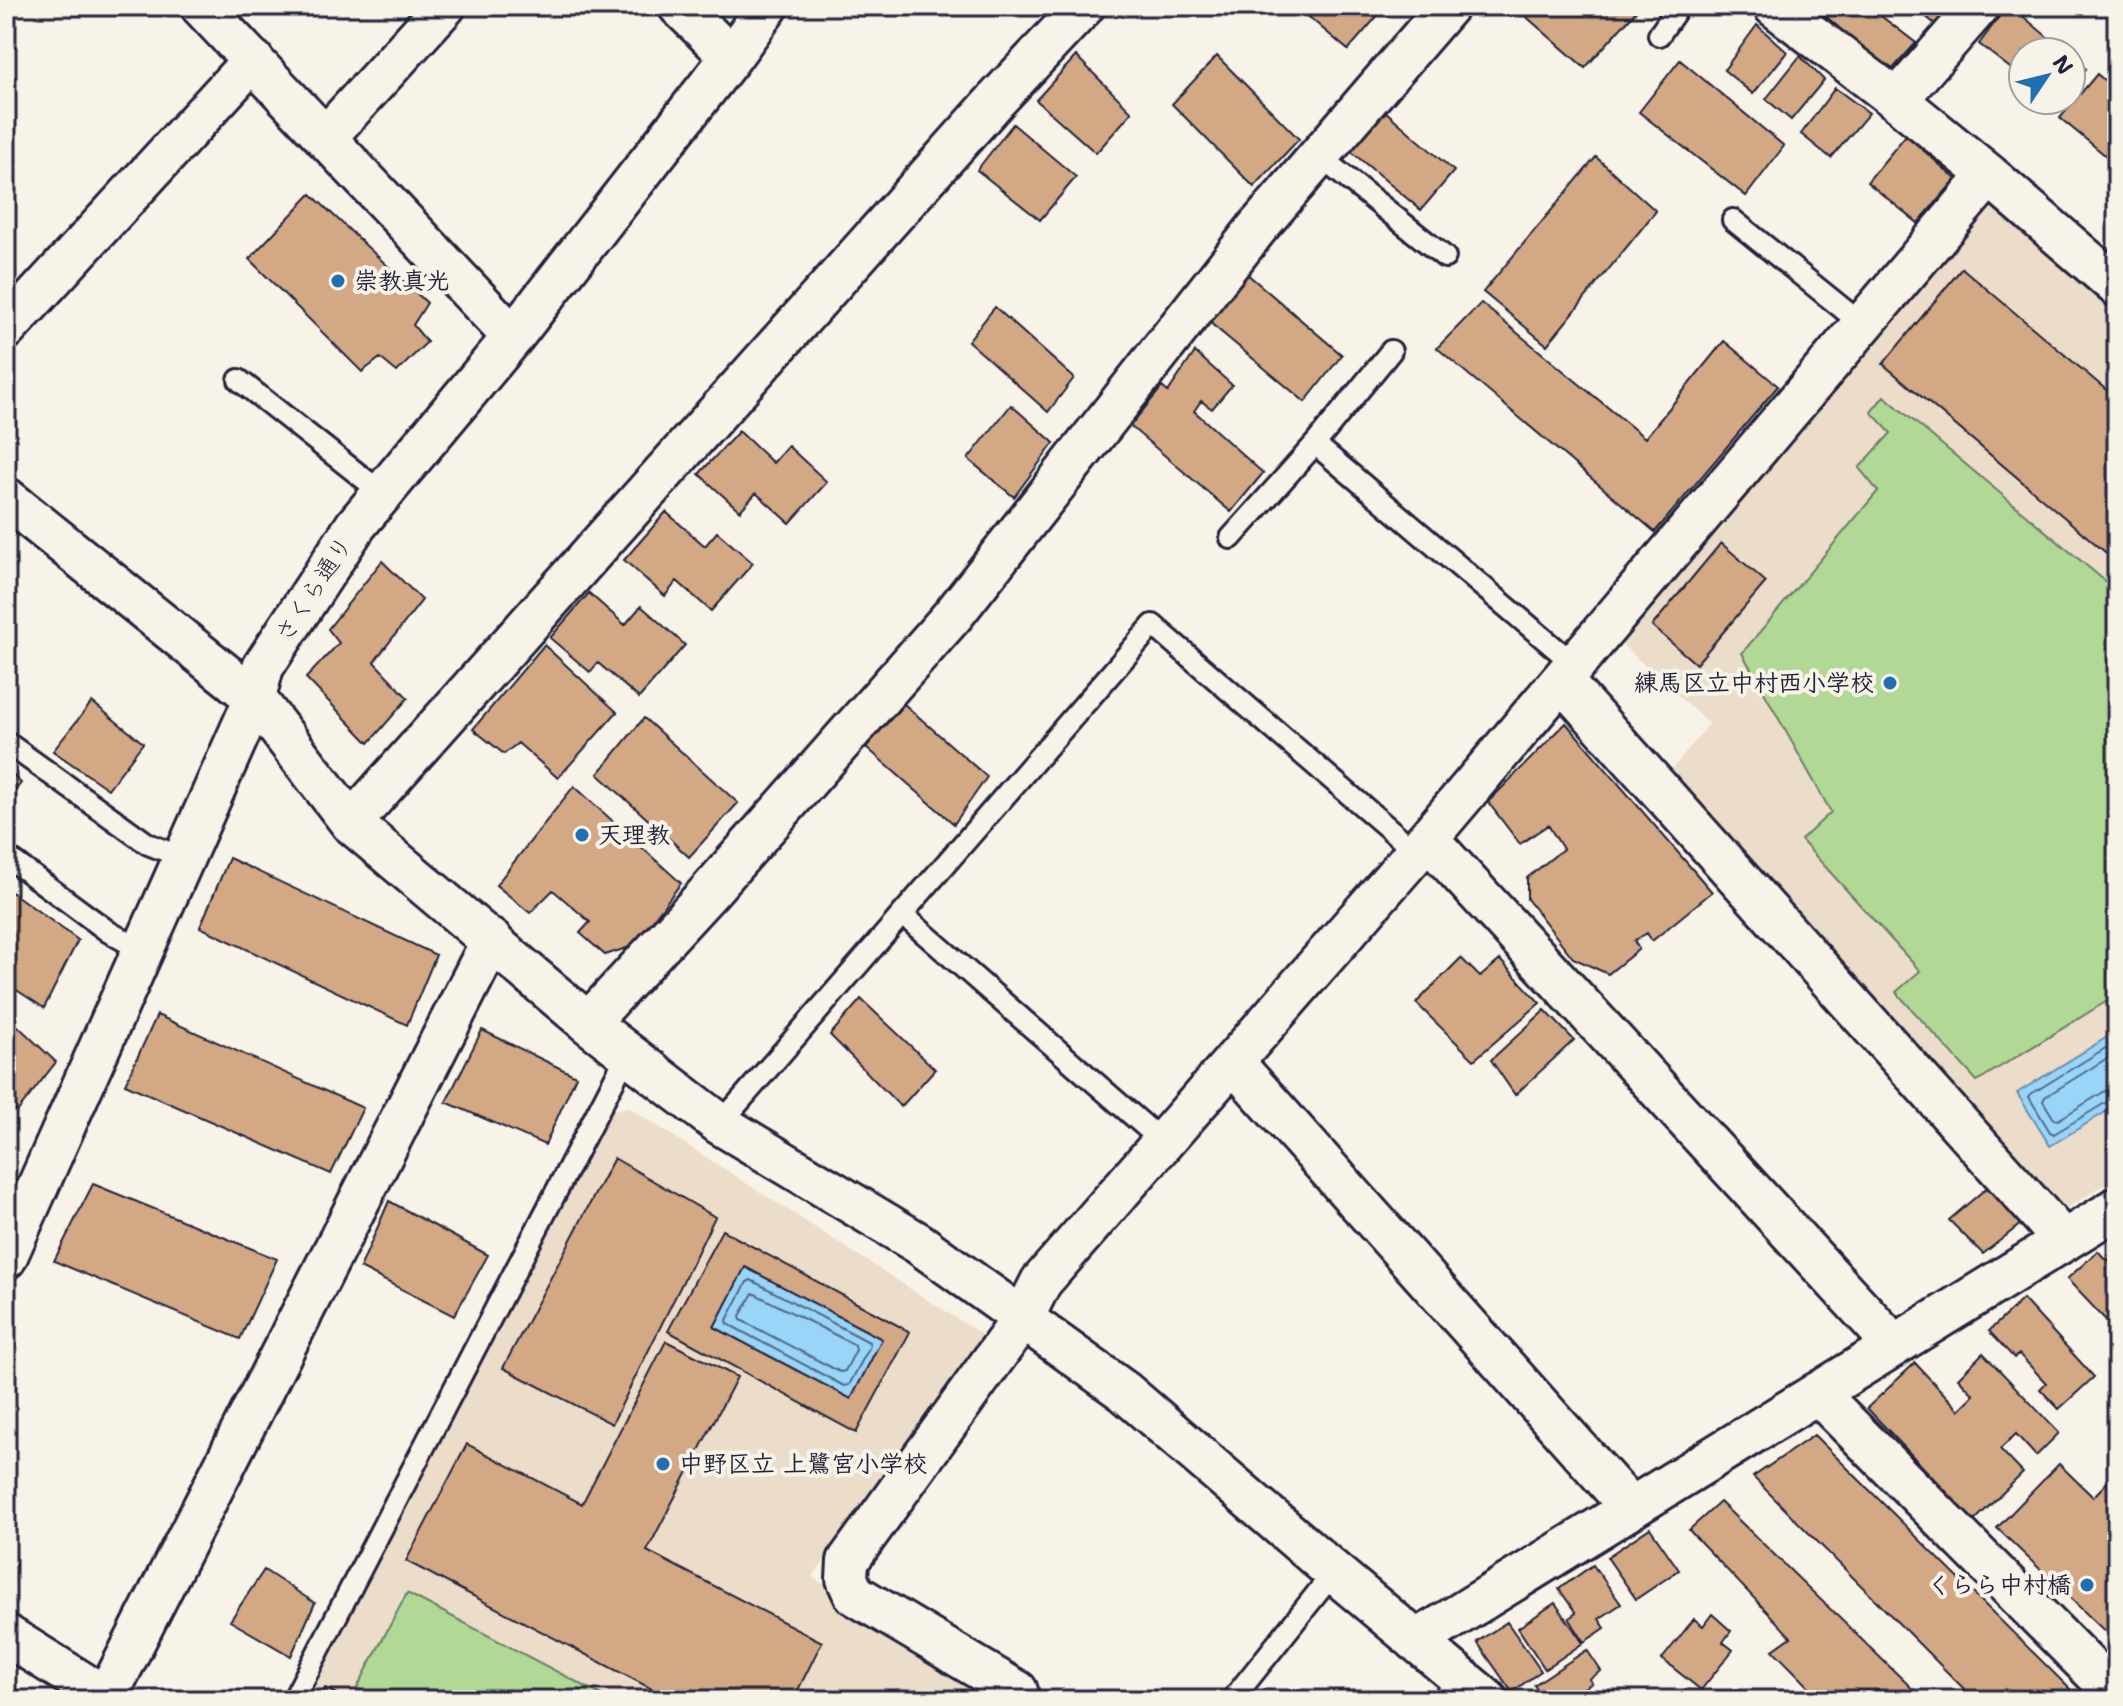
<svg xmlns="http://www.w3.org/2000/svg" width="2123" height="1706" viewBox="0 0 2123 1706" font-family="'Shantell Sans','Klee One',sans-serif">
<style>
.built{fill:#ecdcca}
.green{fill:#b1d894;stroke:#6a7d68;stroke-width:2}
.water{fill:#99d4f9;stroke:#698dad;stroke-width:2}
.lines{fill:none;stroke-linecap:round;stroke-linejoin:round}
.shore{stroke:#526987;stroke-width:2}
.building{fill:#d3a885;stroke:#22223b;stroke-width:2;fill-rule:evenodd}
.lane-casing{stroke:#22223b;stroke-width:26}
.street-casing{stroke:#22223b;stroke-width:46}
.lane{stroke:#f7f3e8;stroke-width:20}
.street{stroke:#f7f3e8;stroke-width:40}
.poi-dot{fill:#1f6fb2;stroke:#f7f3e8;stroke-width:3}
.labels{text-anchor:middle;stroke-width:8;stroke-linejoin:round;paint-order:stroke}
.poi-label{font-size:24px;font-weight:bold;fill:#22223b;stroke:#f7f3e8;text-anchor:start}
.street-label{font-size:24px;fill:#22223b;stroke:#f7f3e8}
</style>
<rect width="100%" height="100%" fill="#f7f3e8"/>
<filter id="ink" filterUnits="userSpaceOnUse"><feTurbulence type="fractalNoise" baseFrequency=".0125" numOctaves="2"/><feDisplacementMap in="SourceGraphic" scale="16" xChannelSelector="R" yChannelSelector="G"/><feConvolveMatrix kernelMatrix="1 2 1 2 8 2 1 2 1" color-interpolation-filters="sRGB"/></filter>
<g filter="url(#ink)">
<path class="built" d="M1990,198L2117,303V1177L2065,1209L1670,772L1709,724L1618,641Z
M628,1107L982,1335L987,1351L812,1577L992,1696L993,1700H304L610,1111Z"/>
<path class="green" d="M1884,396L2117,591V995L1977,1081L1896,992L1920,971L1801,840L1831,812L1742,653L1878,491L1859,468L1891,433L1871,412Z
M407,1593L611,1700H377L357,1688Z"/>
<path class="water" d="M2117,1031V1105L2050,1146L2017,1093Z
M745,1267L882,1339L851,1399L714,1327Z"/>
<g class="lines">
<path class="shore" d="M2117,1041L2031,1094L2029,1097L2050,1132L2054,1134L2110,1100L2117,1099
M2117,1052L2045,1097L2043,1101L2054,1119L2058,1120L2105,1091L2117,1089
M751,1280L869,1342L870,1346L849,1385L844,1386L728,1324L727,1320L747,1282Z
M753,1293L855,1345L856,1350L845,1371L840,1372L741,1320L740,1316Z"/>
</g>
<path class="building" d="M1296,6H1386L1348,50Z
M1514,6H1637L1639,8L1585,68Z
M1814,6H1868L1916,43L1890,72Z
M1913,6H1950L1935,24Z
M2007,6H2011L2065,52H2023V78L1979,44Z
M1757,25L1787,52L1753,94L1724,70Z
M1076,56L1132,112L1096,153L1036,100Z
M1217,56L1299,139L1254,187L1172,104Z
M1800,56L1824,80L1791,120L1766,99Z
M2071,57L2086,69L2071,87Z
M1680,60L1784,146L1746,196L1639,112Z
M2097,74L2117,91V165L2060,118Z
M1835,88L1869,113L1831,158L1801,134Z
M1385,111L1454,171L1421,210L1348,149Z
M1013,124L1076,177L1040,220L977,170Z
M1906,135L1956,179L1918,223L1867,182Z
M1596,157L1656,211L1547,345L1483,292Z
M311,194L427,303L413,325L427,342L397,372L380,358L362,372L249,259Z
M1962,268L2117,399V562L1883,364Z
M1246,273L1342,355L1305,402L1208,321Z
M1481,303L1645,438L1724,341L1778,386L1655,532L1437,348Z
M995,307L1074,378L1048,412L968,341Z
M1195,352L1232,385L1212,409L1201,401L1194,411L1263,473L1231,512L1130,426L1162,387L1168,392Z
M1011,405L1054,443L1014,497L968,459Z
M739,431L773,463L788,446L827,482L790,523L756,493L740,511L699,474Z
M666,512L705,546L717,532L753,563L711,611L677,581L665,596L624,560Z
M1721,543L1766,582L1696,664L1652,626Z
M382,561L422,600L374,662L408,698L369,743L306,678L339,643L328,629Z
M589,593L625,625L641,606L685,645L639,698L598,663L590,672L550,638Z
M544,645L617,712L558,778L518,743L504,754L473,729Z
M92,702L143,743L108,789L53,751Z
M904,704L987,777L954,824L866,747Z
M644,718L738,803L689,857L598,774Z
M1566,723L1712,892L1652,941L1647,933L1634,941L1639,949L1608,974L1573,958L1527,899V878L1563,849L1548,825L1520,844L1488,802Z
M6,768L21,783L6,802Z
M574,786L681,883L633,946L605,955L580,933L590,922L553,890L530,913L496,885Z
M229,858L436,955L407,1025L200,927Z
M6,888L78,940L44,1008L6,983Z
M1461,958L1480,977L1500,960L1540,1003L1474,1060L1416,1003Z
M861,999L935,1069L901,1107L830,1035Z
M1545,1010L1574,1040L1515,1095L1491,1060Z
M6,1015L56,1062L17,1112L6,1102Z
M157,1015L363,1108L331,1174L125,1084Z
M482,1030L576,1076L545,1145L446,1102Z
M614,1158L715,1217L612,1424L503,1368Z
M93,1184L277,1259L240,1339L54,1261Z
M1990,1185L2022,1223L1983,1254L1949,1220Z
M389,1201L488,1255L454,1316L360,1268Z
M722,1230L910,1332L856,1433L668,1331ZM745,1267L882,1339L851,1399L714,1327Z
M2098,1251L2107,1261L2117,1252V1332L2067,1279Z
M2023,1299L2094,1377L2059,1409L2040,1389L2046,1383L2019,1354L2014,1358L1989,1331Z
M666,1341L737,1377L647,1551L822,1642L793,1700H673L406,1561L467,1444L582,1504Z
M1983,1353L2059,1433L2036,1456L2016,1434L2000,1449L2023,1473L1974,1521L1867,1408L1915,1363L1959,1410L1974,1395L1958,1378Z
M1814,1435L2081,1700H1975L1753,1477Z
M2059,1464L2093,1497L2117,1472L2116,1642L1997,1528Z
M1720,1502L1924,1700H1822L1773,1650L1791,1637L1689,1530Z
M1650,1528L1679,1570L1636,1599L1607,1557Z
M1593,1565L1621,1604L1599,1619L1605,1628L1584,1642L1569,1618L1576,1613L1559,1589Z
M264,1570L315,1603L291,1656L230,1621Z
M1555,1603L1583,1643L1545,1669L1518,1628Z
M1712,1614L1731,1631L1723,1642L1733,1650L1701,1690L1662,1659L1694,1619L1703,1626Z
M1507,1622L1541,1671L1512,1692L1477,1642Z
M1587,1650L1601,1671L1589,1679L1592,1683L1576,1693L1580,1698L1578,1700H1544L1534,1685Z
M325,1688L348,1700H319Z"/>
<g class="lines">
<defs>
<path id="lane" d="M1659,35L1679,6
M1319,156L1445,257
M1733,220L1863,325
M239,380L382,493
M1315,444L1575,665
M1231,538L1315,444L1391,351
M6,742L148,844L184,858
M6,856L109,932L143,951
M902,914L1163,1142
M720,1124L1153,625L1416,852
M293,1700L628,1053
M1232,1700L1334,1572
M1442,1700L1461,1679"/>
<path id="street" d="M201,6L513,337
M679,6L731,57
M1774,6L1897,100L1989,175L2117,286
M1897,100L1979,6
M325,138L445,6
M6,329L253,60
M6,498L255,698L351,823L588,1023L720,1124L918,1243L1125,1392L1334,1572L1487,1700
M1562,681L2064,1241
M351,823L997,99L1084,6
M1428,839L1894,1345
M588,1023L708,893L954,614L1257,228L1448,6
M1233,1062L1631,1508
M6,1258L255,698L263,667L356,525L513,337L731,57L768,6
M1817,1393L2096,1674L2117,1689
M6,1635L110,1700
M1416,1641L2117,1208
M106,1698L492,940
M1011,1700L1017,1691L854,1594L847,1579L848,1561L1023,1318L1041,1282L1416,852L1989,175"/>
</defs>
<use href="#lane" class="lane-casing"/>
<use href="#street" class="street-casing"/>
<use href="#lane" class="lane"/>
<use href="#street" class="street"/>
</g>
</g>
<g class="poi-dot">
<circle cx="338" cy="281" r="8"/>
<circle cx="1890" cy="683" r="8"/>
<circle cx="582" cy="835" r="8"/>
<circle cx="663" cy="1464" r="8"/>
<circle cx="2087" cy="1585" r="8"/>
</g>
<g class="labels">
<g class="poi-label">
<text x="354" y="289">崇教真光</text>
<text x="1874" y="691" text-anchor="end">練馬区立中村西小学校</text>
<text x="598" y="843">天理教</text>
<text x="679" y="1472">中野区立 上鷺宮小学校</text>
<text x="2071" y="1593" text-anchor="end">くらら中村橋</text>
</g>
<g class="street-label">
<text transform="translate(314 589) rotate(-57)" y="8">さくら通り</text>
</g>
</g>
<rect width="2123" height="1706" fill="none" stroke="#f7f3e8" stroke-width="32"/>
<rect x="16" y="16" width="2091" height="1674" fill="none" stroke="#22223b" stroke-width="3" filter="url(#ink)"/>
<g transform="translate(2047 76) rotate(55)"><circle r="38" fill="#f7f3e8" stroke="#a29fa3" stroke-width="2"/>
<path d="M0-6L14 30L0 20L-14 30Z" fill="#1f6fb2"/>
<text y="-12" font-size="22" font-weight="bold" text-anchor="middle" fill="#22223b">N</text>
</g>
</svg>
